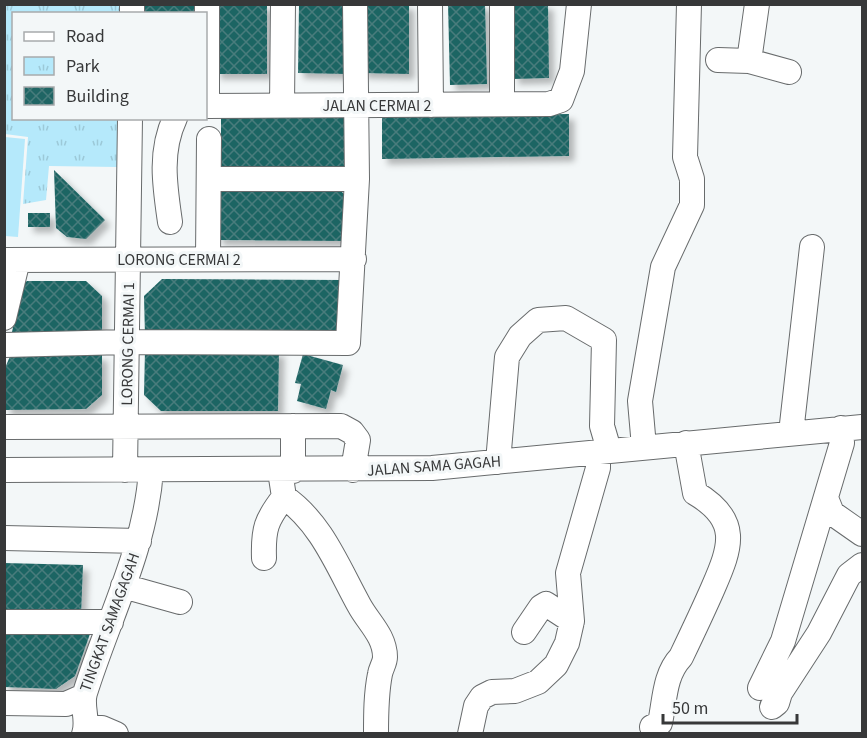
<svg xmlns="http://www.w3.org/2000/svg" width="867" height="738" viewBox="0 0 867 738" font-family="'Source Sans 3',sans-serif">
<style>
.park{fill:url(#park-tufts)}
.pitch{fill:#b5e9fb}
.building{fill:url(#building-cross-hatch);filter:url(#shadow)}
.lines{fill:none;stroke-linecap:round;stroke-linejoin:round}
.minor-casing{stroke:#686b6c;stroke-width:26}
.minor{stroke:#fff;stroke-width:24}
.labels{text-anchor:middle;stroke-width:6;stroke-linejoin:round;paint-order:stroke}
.street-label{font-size:16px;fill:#373839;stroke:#f3f7f8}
</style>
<defs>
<pattern id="park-tufts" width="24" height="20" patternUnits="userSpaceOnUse" patternTransform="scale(1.5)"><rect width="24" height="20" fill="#b5e9fb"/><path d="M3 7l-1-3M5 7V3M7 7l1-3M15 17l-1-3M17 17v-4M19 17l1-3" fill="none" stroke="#9cc9d8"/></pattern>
<pattern id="building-cross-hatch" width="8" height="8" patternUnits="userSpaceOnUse" patternTransform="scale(1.5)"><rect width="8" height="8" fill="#1f6564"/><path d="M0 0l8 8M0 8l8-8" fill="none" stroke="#487c7c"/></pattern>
<filter id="shadow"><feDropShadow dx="5.5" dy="5.5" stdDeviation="3" flood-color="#0004"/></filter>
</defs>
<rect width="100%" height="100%" fill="#f3f7f8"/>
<path class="park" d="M4,5H122V13L14,14V118L119,119L117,167L49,166L46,200L23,204L28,137L5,134Z"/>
<path class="pitch" d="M5,137L25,139L18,237L5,236Z"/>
<path class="building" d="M143,4H199V14H143Z
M215,4H267V74H215Z
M299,4H347L346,74L298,73Z
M361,4H409V74L361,73Z
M448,4H485L487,84L450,85Z
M511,4H548L549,78L513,79Z
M569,114V156L382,159V117Z
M221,117H345V173L221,172Z
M54,170L105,220L86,239L67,237L56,228Z
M225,189L341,191L348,198L347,241L217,240V195Z
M28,213H50V227H28Z
M162,279L343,280L339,331L145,336L144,296Z
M27,281H86L102,296V336L17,337L12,332L22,285Z
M145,350L279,351L278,411H161L144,395Z
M11,354L102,355V395L86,409L5,410V368Z
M303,354L343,365L336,392L331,390L326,409L297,401L301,384L295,383Z
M4,563L83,565L81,615L4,613Z
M4,634H90L75,676L56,689L4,687Z"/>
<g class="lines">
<defs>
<path id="minor" d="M430,4L431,105
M502,4V104
M132,14V4
M718,60L749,61L789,72
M749,61L757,4
M282,105L283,4
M206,106L549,104L561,100L572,71L579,4
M207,106V4
M209,179H357
M170,222C165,187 159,152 175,118
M208,258L209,139
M4,260L354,259
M4,318L18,260
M4,345L127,342L348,343L357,179L355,4
M4,427L341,426L352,432L358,440L353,470
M791,433L812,247
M644,447L640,401L663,267L692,205V179L685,157L689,4
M498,462L507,357L520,336L538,320L566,318L604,340L602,426L609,450
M4,470L432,468L862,427
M125,470L130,118
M280,471L284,497C321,522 338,567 359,605C368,622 385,636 385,657C385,663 381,668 380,674C376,694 376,714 376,734
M293,471V426
M826,498L832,513L862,534
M4,538L139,541
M264,558C263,529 266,520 284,497
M123,586L180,602
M4,622H111
M524,632L541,607L546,604L572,621
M760,688L783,641L842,443L841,428
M4,703L66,704L84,696
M772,707L777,703L780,693L819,633L849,575L862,565
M652,727L660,723C665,700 664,675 681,657C692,634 703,611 713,588C731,547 741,520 695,493L686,443
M86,728H102L116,734
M84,734C89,720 81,706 85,693C108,619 146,548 151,470
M470,734L476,706L482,697L492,692L515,691L538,682L556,665L567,643L572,621L568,573L598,468V452"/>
</defs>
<use href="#minor" class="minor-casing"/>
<use href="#minor" class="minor"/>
</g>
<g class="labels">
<g class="street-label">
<text x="377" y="111">JALAN CERMAI 2</text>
<text x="179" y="265">LORONG CERMAI 2</text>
<text transform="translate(127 344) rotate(-89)" y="6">LORONG CERMAI 1</text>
<text transform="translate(434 465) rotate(-4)" y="6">JALAN SAMA GAGAH</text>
<text transform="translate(109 622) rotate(-70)" y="6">TINGKAT SAMAGAGAH</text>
</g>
</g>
<rect width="867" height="738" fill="none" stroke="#373839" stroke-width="12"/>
<rect x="12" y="12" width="195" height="108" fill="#f3f7f8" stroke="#a8abac" stroke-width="1.5"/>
<rect x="24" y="32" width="30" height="9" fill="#ffffff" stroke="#a8abac" stroke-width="1.5"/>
<text x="66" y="42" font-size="18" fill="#373839">Road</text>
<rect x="24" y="57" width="30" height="18" fill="url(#park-tufts)" stroke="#a8abac" stroke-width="1.5"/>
<text x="66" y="72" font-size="18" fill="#373839">Park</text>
<rect x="24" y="87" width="30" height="18" fill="url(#building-cross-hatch)" stroke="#a8abac" stroke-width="1.5"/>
<text x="66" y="102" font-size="18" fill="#373839">Building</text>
<path d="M663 714v9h134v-9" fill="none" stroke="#373839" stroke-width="3"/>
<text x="672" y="714" font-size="18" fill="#373839" stroke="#f3f7f8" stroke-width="4.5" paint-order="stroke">50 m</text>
</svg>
